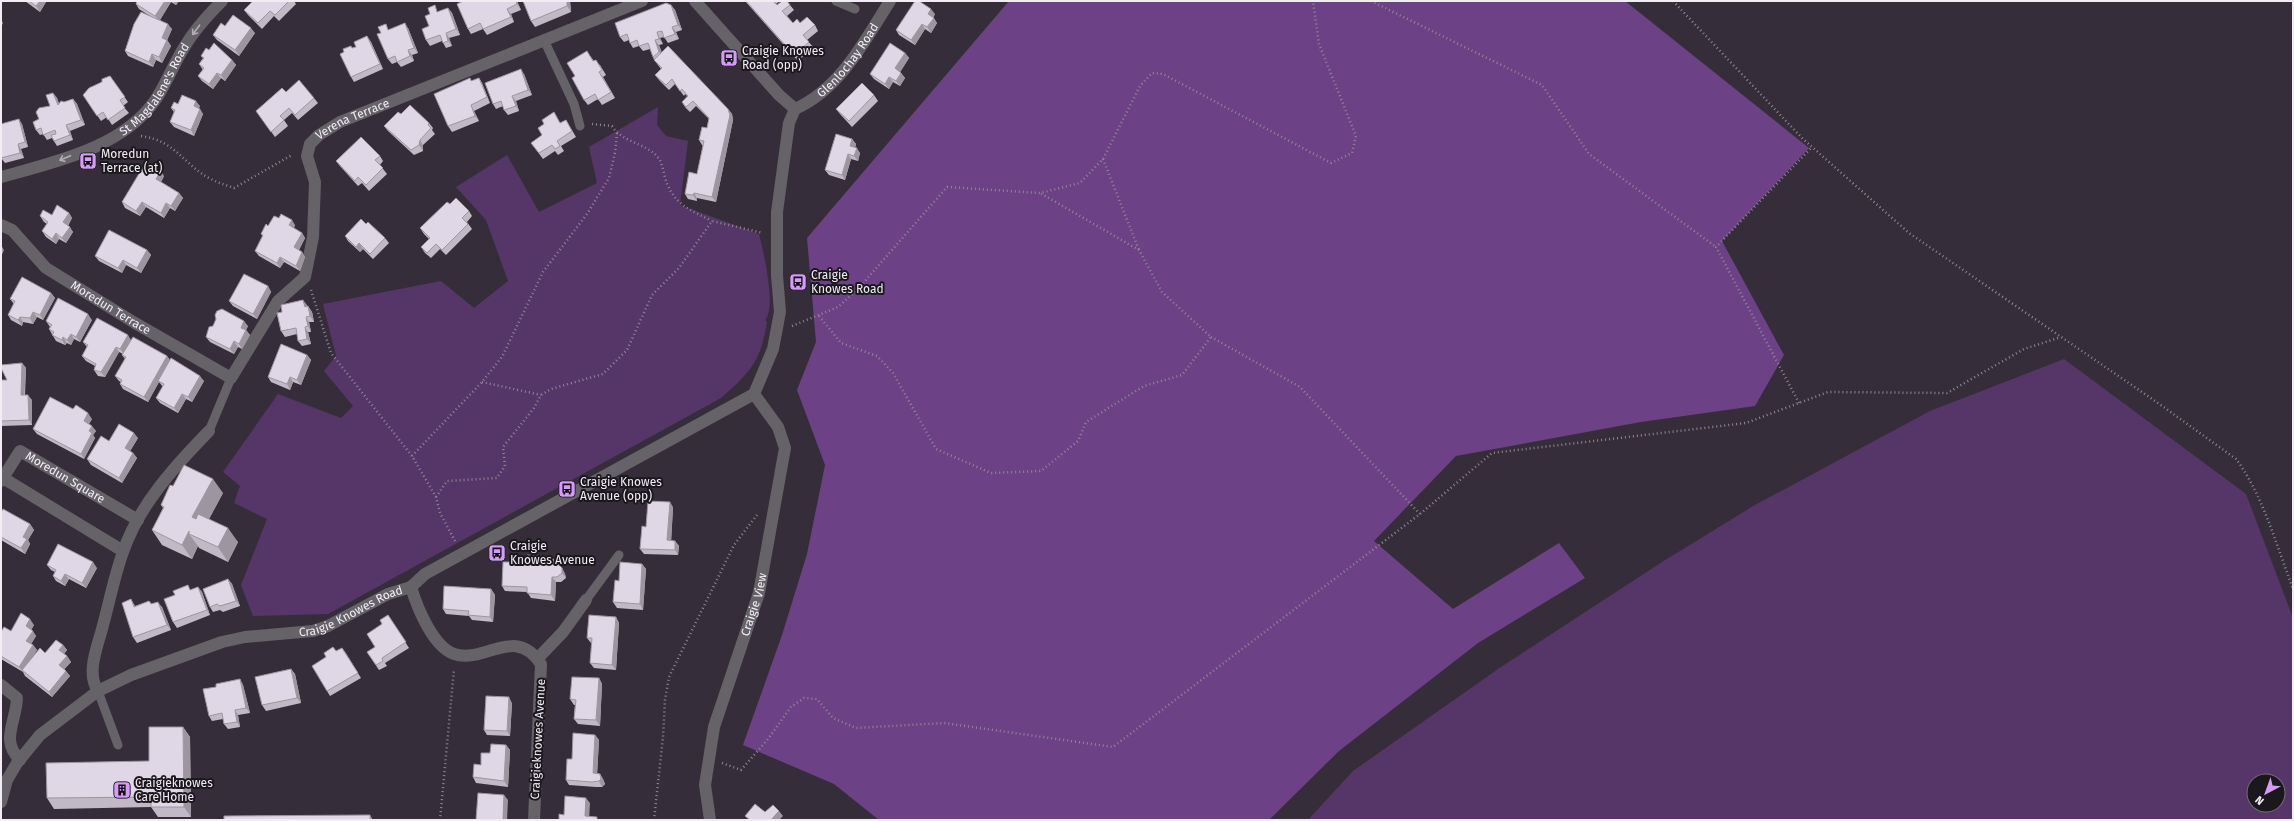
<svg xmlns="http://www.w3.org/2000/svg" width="2294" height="821" viewBox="0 0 2294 821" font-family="'Fira Sans',sans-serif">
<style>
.green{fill:#563669;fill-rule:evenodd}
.forest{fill:#6d4186}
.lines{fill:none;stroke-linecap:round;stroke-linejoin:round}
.path{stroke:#8e8892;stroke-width:2.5;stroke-dasharray:1 3;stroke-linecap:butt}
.lane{stroke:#656268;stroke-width:9}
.street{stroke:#656268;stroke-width:12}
.wall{fill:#c1b9c6}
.shaded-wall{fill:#9d96a1}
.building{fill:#e0d7e6;stroke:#9d96a1}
.oneway{stroke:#b3aeb6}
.labels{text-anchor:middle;stroke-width:4;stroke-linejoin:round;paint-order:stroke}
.poi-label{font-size:12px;fill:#f2edf5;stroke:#1b181d;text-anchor:start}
.street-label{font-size:12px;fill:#f2edf5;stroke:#1b181d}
</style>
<rect width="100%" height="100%" fill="#352e3a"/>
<path class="green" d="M658,107L657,125L666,136L688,141L680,205L759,234C763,250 777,308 765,320L767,322C760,363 751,371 721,398L328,614L253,616L241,585L267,519L234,503L240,486L223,472L278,394L341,418L353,406L324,371L336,356L323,304L441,281L474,308L508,281L486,220L456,187L507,155L539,212L597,183L589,147Z
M2064,359L2246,494L2293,618V820H1308L1353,771L1498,669L1662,562L1755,505L1930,411ZM2254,781H2278V805H2254Z"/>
<path class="forest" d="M1009,1H1625L1809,148L1722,241L1784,355L1755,406L1641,422L1456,456L1374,541L1453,609L1559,543L1585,578L1478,643L1339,751L1269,820H879L834,784L743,745L782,635L807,554L825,465L797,390L816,342L807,238Z"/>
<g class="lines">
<path class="path" d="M1371,1L1542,85L1589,154L1716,247
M1673,1L1802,138L1909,233L2158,403L2236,459C2263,495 2277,547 2293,589
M592,124L612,126C622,143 648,143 659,159C664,167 664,178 668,186C678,207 693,211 712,221
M141,136C177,141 183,165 211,179C218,183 226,185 234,188L292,155
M1103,159L1139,250
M311,290L331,353L412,456L436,497L440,513L455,541
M819,316L841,343L877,356L893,373L936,449L991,473L1041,471L1078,441L1086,422L1144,386L1182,375L1211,337L1162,292L1139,250L1040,193
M792,326L838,307L858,289L947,187L1040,193L1080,183L1103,159L1140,86L1152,73L1163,74L1331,163L1352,153L1356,136L1319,44L1313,1
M1211,337L1300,387L1420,514
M482,382L541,395
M1799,403L1716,247L1812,147
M412,456L482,382L502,357L543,272L587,214L609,178L615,153L617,133
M436,497L447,481L497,478L505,466L503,447L534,408L541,395L551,389L603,374L627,350L652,295L679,268L712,221L763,233
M722,763L741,770L768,739L791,707L804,698L817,699L833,718L856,728L944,723L1113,747L1420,514L1492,453L1746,423L1828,392L1947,393L2024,349L2061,337
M440,820L454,669
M654,820L663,737L665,700L669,677L734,545L757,515"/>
<path class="lane" d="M836,1L855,9
M544,40L574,104L580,126
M209,431L231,378
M586,600L619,555
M98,691L118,745"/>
<g class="street">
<path d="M695,1L779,95L795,109"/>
<path id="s1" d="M795,109C840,89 864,42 890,1"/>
<path id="s2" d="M1,177C54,162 123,148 156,99C167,82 174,63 185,46C195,29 208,15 222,1"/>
<path id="s3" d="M1,225L12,230L46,268L135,323L231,378L278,301L305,277L313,237L315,182L307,156L310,144L319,135L340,122L642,1"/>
<path d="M3,478L123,551"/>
<path id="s4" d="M1,481L20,451L138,520"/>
<path d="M411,587C417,607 434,651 458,655C487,661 516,626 541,664L534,820"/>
<path d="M538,658L563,632L586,600"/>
<path d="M1,685L17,698C16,723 0,740 20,760"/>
<path d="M98,691C86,673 97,648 102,629C109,604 114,577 123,552C139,505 175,466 209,431"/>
<path id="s5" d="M1,802L7,780L17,763L40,735L98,691L131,675L222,642L245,637L313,631L328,626L388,594L411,587L425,574L754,394L773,349L780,312L777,275V212L789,123L795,109"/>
<path id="s6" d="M710,820L705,785L714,727L759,593L785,448L778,427L754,394"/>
</g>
</g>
<path class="wall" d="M25,1H45L46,2L40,12Z
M137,1H179L176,5L171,2L160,20L172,29L167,40L171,46L162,63L156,60L153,67L128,56L125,51L150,16L139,9L136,4Z
M253,1H294L296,4L279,21L274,16L262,29L248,15L244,10Z
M517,1L521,10L511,14L514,22L487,35L483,29L471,34L468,29Z
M570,1L571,12L535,27L531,21Z
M745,1H780L776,4L777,5H790L794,10L787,16L793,23H800L815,25L818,31L807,40L813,47L798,61Z
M671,5L675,10L682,30L676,32L679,39L668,43L664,37L660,38L663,44L659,45L662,53L728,109L732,114L733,120L716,202L697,198V201L688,199L685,194L697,174L703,146L702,145L699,140L707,128L709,119L696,106L690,112L685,107L682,102L687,96L685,94L684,96L675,84L669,90L659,80L655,75L661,69L654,60L653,57L650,49L643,51L639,46L633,48L630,43L629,40L624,42L620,37Z
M448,8L452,13L460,35L449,38L452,46L446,48L442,41L430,46L426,40L429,26L439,11Z
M935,14L933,18L937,23L931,33L925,29L915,45L899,35L896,30Z
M225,26L255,33L239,56L217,40L213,35Z
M408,28L418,53L412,55L414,61L401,67L397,62L392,64L388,59L389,29Z
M367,36L371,42L383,69L354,82L351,77L353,48L356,47Z
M209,50L232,60L236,65L225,81L221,78L213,89L202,81L198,76L203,70L199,64L203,58L201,56Z
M905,53L909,58L900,72L901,73L905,78L900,86L893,82L889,89L874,79L870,74Z
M591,57L594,61L600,65L606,75L603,77L615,98L602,105L598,99L588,105L584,100L575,76Z
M524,74L532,95L516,101L519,111L508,115L504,110L503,106L496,109L493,104Z
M110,76L128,102L123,106L129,113L112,125L107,117L101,121L83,95Z
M470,78L472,81L479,78L482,83L490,103L474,111L479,121L452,132L448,126Z
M286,92L314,98L318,103L298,120L292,113L284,120L288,126L275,137L256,111Z
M53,93L57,98L59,104L73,99L77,104L85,125L70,131L73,140L57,146L52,138L47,140L43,134L40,135L36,130L50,106Z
M874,95L878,101L852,127L840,114L836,109Z
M178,104L200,106L199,108L203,114L194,136L174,127L170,122L174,112L171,108Z
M401,114L429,123L433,128L432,130L435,134L423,145V151L414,155L388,131L384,126Z
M566,120L576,137L561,146L564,151L558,155L555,151L543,159L531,143Z
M22,124L28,147L21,149L24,158L5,163L1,158Z
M852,139L856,144L855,148L860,153L858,161L851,159L845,180L829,175L825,170Z
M380,156L383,161L380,165L387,174L369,191L362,183L358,186L340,166L336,161Z
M164,176L161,182L179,193L183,198L175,211L170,208L164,218L146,207L140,216L125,208L122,202Z
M450,204L469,211L472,216L467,222L472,229L446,255L440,249L431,258L425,253L421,247L429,239L424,234L420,228Z
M69,213L72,218L68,226L73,232L66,243L59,239L56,244L46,237L42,231L47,224L44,222L40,216Z
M279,218L295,225L294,228L302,233L305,238L299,250L302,252L305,257L300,271L284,262L280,268L259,256L255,251L263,237L261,234L268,226Z
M366,224L385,238L389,243L373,259L363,249L360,252L348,241L345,236Z
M147,250L151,255L141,273L126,265L122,273L99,261L95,256Z
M268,286L271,292L257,319L233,306L229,301Z
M51,293L55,298L43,320L37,317L33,324L23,322L22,326L11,320L8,315L14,304L10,299Z
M307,305V307L308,306L312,312L314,322H309L311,332H308L311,344L302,346L298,341L297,334L285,337L281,331Z
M92,320L80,342L74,339L71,345L67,343L65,345L56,341L49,329L50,327L46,321Z
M248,326L246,330L250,335L242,349L238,347L234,354L210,342L206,337Z
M131,340L167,356L170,360L204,381L192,402L186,399L178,413L160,403L156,398L163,387L159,382L148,402L123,389L120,384L121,382L119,381L115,376L125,359L122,355L123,354L119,352L105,377L98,376L94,370L95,366L86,361L82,356L87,347L83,342Z
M307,355L311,360L301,385L293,382L290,390L271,382L268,377Z
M22,363L26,368L25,395L32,400V425L1,426V380H7Z
M92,419L89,424L96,431L93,435L95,438L84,459L37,434L33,429Z
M138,438L130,451L133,453L137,458L122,483L91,465L87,459L109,441Z
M173,486L223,493L209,519L238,542L228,562L199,548L198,546L192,559L162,545L152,530L163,508L161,505Z
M673,507L671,541H675L679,546L678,555L644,554L640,549L646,527Z
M1,512L30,524L34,530L28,540L30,544L25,554L1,540Z
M527,562H556V564L562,568L565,574L566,578L561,582H556L555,601L531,598L527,592L505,591L502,586Z
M642,564L646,569L643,610L617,608L613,602Z
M47,565L97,568L86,588L69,579L65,586L56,581L53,576L55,572L51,570Z
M228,579L232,584L240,606L223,612L220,610L213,612L210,607Z
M198,587L202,592L210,615L177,628L173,622L191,590Z
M491,589L495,595L493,622L472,620L469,616L446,614L443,609Z
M131,599L135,606L149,601L152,604L162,607L171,630L137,643L133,637Z
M388,615L409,648L385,663L387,666L379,670L367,652L375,647L382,624Z
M616,617L619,623L616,670L594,668L590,663L592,643H591L587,638Z
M34,625L31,630L36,636L31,644L33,645L37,650L31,659L45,653L63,645L67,650L64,654L67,656L71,662L64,669L70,676L52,697L25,676L23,672L1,659V632L11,631Z
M342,648L361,678L330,696L327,691Z
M291,669L295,674L301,703L266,711L262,705Z
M599,678L602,684L600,726L578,724L574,719L575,705H574L570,699Z
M240,679L243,685L250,713L238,715L240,727L228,729L224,724L223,719L212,721L209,716L216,687Z
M512,703L510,736L487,735L484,730Z
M183,727L190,737L191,817H158L151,807L54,809L47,798L149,761Z
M595,735L599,740L597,773L600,774L603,779L605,784L602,787H596L569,785L566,780L572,759Z
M506,745L510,750L508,787L476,783L473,777L481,765L490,753Z"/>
<path class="shaded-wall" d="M40,1H45L46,2L40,12L36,6Z
M165,1H170L171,2L159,21L155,16Z
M173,1H179L176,5Z
M516,1H517L521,10L517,4Z
M567,1H570L571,12L567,6Z
M671,5L675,10L682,30L678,25Z
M448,8L452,13L460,35L456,29Z
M507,9L511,14L514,22L511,17Z
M931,9L935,14L932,20L928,14Z
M934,18L937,23L931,33L927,27Z
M1,21H2L3,23L1,27Z
M405,23L408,28L418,53L414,48Z
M168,24L172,29L166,43L162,38Z
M922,24L925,29L915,45L911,40Z
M672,27L676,32L679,39L675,34Z
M251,28L255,33L239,56L235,50Z
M657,32L663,44L659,39Z
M446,33L449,38L452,46L448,41Z
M367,36L371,42L383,69L380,64Z
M167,40L171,46L162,63L159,57Z
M655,40L659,45L663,57L659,52Z
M408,50L412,55L414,61L410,56Z
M905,53L909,58L899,74L895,68Z
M152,54L156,60L153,67L149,62Z
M232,60L236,65L225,81L221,75Z
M521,69L524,74L532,95L528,90Z
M599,72L603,77L615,98L611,92Z
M217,73L221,78L213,89L209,84Z
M901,73L905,78L900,86L896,81Z
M889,77L893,82L889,89L885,84Z
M479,78L482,83L490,103L487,97Z
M53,93L57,98L62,111L58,105Z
M512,96L516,101L519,111L516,106Z
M73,99L77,104L85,125L81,120Z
M196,101L200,106L197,111L194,106Z
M471,105L479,121L475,116Z
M200,109L203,114L194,136L191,130Z
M728,109L732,114L733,120L716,202L712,197Z
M19,119L22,124L28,147L25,142Z
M66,125L70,131L73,140L70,135Z
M852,139L856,144L854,152L850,146Z
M420,140L423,145V151L419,145Z
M18,144L21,149L24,158L20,153Z
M857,148L860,153L858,161L854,156Z
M848,154L851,159L845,180L842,175Z
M161,171L164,176L160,184L156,179Z
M179,193L183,198L175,211L171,206Z
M694,193L697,198V201L693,195Z
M142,202L146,207L140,216L136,211Z
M166,203L170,208L164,218L161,213Z
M69,213L72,218L66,228L63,222Z
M292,220L295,225L293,230L289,225Z
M70,227L73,232L66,243L62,238Z
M56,233L59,239L56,244L52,239Z
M302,233L305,238L298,252L294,247Z
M359,243L363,249L360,252L356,247Z
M1,245L4,250L1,257Z
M147,250L151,255L141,273L137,268Z
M302,252L305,257L300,271L296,266Z
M280,257L284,262L280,268L277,263Z
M123,260L126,265L122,273L118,268Z
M268,286L271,292L257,319L253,314Z
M51,293L55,298L43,320L40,315Z
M303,300L307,305L308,313L305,307Z
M308,306L312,312L314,322L310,316Z
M33,312L37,317L33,324L30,318Z
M88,314L92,320L80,342L76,337Z
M20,317L23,322L22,326L18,320Z
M306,317L309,322L311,332L308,326Z
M244,321L248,326L246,330L250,335L242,349L239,344L241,328Z
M305,327L308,332L311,344L307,339Z
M71,334L74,339L71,345L67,340Z
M128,335L131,340L124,354L120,349Z
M63,337L67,343L65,345L62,340Z
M234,341L238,347L234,354L230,349Z
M116,347L119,352L105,377L101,372Z
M307,355L311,360L301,385L297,380Z
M167,356L170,361L158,381L159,382L148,402L144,397Z
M22,363L26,368L24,400L21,395Z
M200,376L204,381L192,402L188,397Z
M290,377L293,382L290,390L287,384Z
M182,394L186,399L178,413L174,408Z
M28,395L32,400V425L29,420Z
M88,413L92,419L87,426L84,421Z
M92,426L96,431L93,435L95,438L84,459L81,454L89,431Z
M134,433L138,438L129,453L125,448Z
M133,453L137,458L122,483L119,478Z
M213,479L223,493L202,532L192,517Z
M670,502L673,507L671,546L667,540Z
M30,524L34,530L28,540L30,544L25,554L21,548L23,537Z
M228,528L238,542L228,562L218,547Z
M189,531V534L198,546L192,559L182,545Z
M675,541L679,546L678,555L675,550Z
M552,557L556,562V569L552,564Z
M93,562L97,568L86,588L82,583Z
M642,564L646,569L643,610L640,604Z
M562,568L565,574L566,578L562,573Z
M65,574L69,579L65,586L61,581Z
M552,577L556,582L555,601L551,595Z
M228,579L232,584L240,606L236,601Z
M198,587L202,592L210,615L207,610Z
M491,589L495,595L493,622L490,617Z
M158,602L162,607L171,630L167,625Z
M616,617L619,623L616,670L612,665Z
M30,619L34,625L30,632L26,626Z
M33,631L36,636L30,646L26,641Z
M33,645L37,650L23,672L22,670L23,672L19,667Z
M63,645L67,650L63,655L59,650Z
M342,648L346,653L361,678L358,673Z
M67,656L71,662L63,671L59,665Z
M291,669L295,674L301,703L297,698Z
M66,671L70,676L52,697L49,692Z
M599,678L602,684L600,726L596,720Z
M240,679L243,685L250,713L246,708Z
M509,697L512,703L510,736L507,731Z
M235,710L238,715L240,727L237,722Z
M183,727L190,737L191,817L184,807Z
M595,735L599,740L597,778L593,773Z
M506,745L510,750L508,787L504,781Z
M600,774L603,779L605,784L602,787L599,781Z
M504,795L508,800L507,820H503Z
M586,798L590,803L589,820L585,816Z
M779,811L783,816L779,820H771Z
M370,815L373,820H370Z"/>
<path class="building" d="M29,1H40L36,6Z
M137,1H165L155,16L136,4Z
M253,1H289L275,15L270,11L258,23L244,10Z
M463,1H516L517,4L507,9L511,17L483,29L480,23L468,29L457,4Z
M523,1H567V6L531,21Z
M746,1H773L777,5L782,1H787L790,5L782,11L793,23L797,19L800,23L807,17L815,25L803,35L809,42L794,55Z
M915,1H919L931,9L928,14L934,18L927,27L922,24L911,40L896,30Z
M666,3L671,5L678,25L672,27L675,34L664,38L662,31L657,32L659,39L655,40L659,52L653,57L648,43L639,46L637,40L630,43L627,34L620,37L615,23Z
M435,5L437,12L448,8L456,29L446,33L448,41L443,43L440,35L426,40L422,29L429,26L425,16L430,14L428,8Z
M141,12L168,24L162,38L167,40L159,57L152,54L149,62L125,51L134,24Z
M233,15L251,28L235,50L213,35L221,23L225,26Z
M405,23L414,48L408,50L410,56L397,62L395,56L388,59L377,34L381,33L378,27L386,24L388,30Z
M367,36L380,64L351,77L340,54L344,52L343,49L351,46L352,48L356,47L354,42Z
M214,43L232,60L221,75L217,73L209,84L198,76L204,68L199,64L204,58L201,56L206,48L209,50Z
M890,43L905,53L895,68L901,73L896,81L889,77L885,84L870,74Z
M668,46L728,109L730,115L712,197L694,193L693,195L685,194L689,172L697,174L704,141L699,140L702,127L707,128L709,118L693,101L686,107L682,102L688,96L682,89L680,91L672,79L666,85L655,75L662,68L654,60Z
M587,51L593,61L596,60L602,70L599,72L611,92L598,100L595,94L584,100L572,78L575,76L567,63Z
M521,69L528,90L512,96L516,106L504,110L501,101L493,104L485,83Z
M110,76L125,97L120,100L125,108L108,120L103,112L97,116L83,95L89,88L102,82V79Z
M470,78L471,81L479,78L487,97L471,105L475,116L448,126L434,94Z
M299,80L314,98L295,115L289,108L280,116L284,120L271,132L256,111L282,88L286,92Z
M862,83L874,95L849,121L836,109Z
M53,93L58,105L61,101L64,102L73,99L81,120L66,125L70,135L54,141L51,135L56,134L55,130L43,135L41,128L36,130L33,122L39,119L36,112L39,108L50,106L46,95Z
M182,95L196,101L194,106L200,109L191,130L170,122L175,110L171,108L174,102L178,104Z
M410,105L429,123L428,125L431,128L420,140L419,145L411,150L384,126L398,112L401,114Z
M554,112L560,123L566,120L572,131L557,141L560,146L555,149L552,145L539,153L531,143L542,135L538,128L544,124L542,120Z
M19,119L25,142L18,144L20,153L1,158V124Z
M836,134L852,139L850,146L857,148L854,156L848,154L842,175L825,170Z
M361,137L380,156L375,160L383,168L366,185L358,177L355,181L336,161Z
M146,162L161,171L156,179L179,193L171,206L166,203L161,213L142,202L136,211L122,202Z
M456,198L469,211L462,218L468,224L442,250L436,244L427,253L421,247L430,238L420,228L447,202L450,204Z
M57,205L69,213L63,222L70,227L62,238L56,233L52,239L42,231L48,222L40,216L43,210L52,215Z
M281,214L292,220L289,225L302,233L294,247L302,252L296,266L280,257L277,263L255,251L263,235L261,234L266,224L268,226L274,216L279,218Z
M361,219L366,224L368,222L385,238L370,254L359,243L356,247L345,236Z
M109,230L147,250L137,268L123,260L118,268L95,256Z
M244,274L268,286L253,314L229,301Z
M22,277L51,293L40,315L33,312L30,318L20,317L18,320L8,315L15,301L10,299Z
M58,298L88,314L76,337L71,334L67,340L63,337L62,340L52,335L54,332L49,329L52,325L46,321Z
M303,300L305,307L308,306L310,316L306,317L308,326L305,327L307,339L298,341L296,328L281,331L277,313L282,312L281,305Z
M222,309L244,321L241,328L246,330L239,344L234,341L230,349L206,337L209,327L213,326L216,319L215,315L217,311Z
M97,318L128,335L120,349L116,347L101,372L94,370L96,364L82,356L88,345L83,342Z
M133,337L167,356L144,397L120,384L122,380L115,376L126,357L122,355Z
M281,344L307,355L297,380L290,377L287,384L268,377Z
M171,358L200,376L188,397L182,394L174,408L156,398L164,384L158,381Z
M22,363L21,395H28L29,420L1,421V380H7L1,368V365Z
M50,397L73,409L76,405L88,413L84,421L92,426L89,431L92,433L81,454L33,429Z
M119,424L134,433L125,448L133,453L119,478L87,459L101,436L109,441Z
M184,465L213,479L192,517L196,519L198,514L228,528L218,547L189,534V531L182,545L152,530L164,507L161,505L170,485L173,486Z
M648,501L670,502L667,540L675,541V550L640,549L642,526L646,527Z
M3,509L30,524L23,537L27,539L21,548L1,537V512Z
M58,544L93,562L82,583L65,574L61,581L53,576L56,570L47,565Z
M527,555L552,557V564H558L562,568V573L557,577H552L551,595L527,593V587L502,586L503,562H527Z
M620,562L642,564L640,604L613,602L615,580L619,581Z
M228,579L236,601L220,606L217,604L210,607L203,589Z
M188,585L190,590L198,587L207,610L173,622L164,599L175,595L173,591Z
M444,586L491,589L490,617L468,615L469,611L443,609Z
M131,599L134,607L149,601L151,604L158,602L167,625L133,637L122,603Z
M21,613L30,619L26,626L33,631L26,641L33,645L19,667L1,656V632L4,627L11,631Z
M388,615L406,642L382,658L383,661L376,665L367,652L375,647L367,634L382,624L380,620Z
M589,615L616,617L612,665L590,663L592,638H587Z
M56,640L63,645L59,650L67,656L59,665L66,671L49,692L22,670L40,648L45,653Z
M333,647L336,651L342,648L358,673L327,691L312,666L326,657L324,653Z
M291,669L297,698L262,705L255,677Z
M572,677L599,678L596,720L574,719L576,700L570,699Z
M240,679L246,708L235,710L237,722L224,724L222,713L209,716L203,689L216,687V684Z
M486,696L509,697L507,731L484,730Z
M149,727H183L184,807H151V797L47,798L46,763L149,761Z
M573,733L595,735L593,773L600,774L601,779L599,781L592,782L566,780L567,759H572Z
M491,744L506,745L504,781L473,777L474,764L481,765V753H490Z
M478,793L504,795L503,820H476Z
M565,796L586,798L585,816L597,817V820H559V814L564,815Z
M755,804L765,812L773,805L779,811L771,820H750L745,816Z
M370,815V820H224V816Z"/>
<defs><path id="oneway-shaft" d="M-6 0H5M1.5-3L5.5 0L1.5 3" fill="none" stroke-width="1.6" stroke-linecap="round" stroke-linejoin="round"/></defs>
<g class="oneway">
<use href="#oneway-shaft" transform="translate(196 30) rotate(127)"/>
<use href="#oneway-shaft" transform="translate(65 158) rotate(157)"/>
</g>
<defs>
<symbol id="bus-square" viewBox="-11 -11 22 22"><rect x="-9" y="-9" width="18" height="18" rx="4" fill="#d69bfa" stroke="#1b181d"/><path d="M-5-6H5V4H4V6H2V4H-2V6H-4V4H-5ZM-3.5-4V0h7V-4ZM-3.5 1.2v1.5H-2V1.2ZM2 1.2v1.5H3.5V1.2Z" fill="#111"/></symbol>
<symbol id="building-square" viewBox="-11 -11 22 22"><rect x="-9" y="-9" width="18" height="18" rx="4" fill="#d69bfa" stroke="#1b181d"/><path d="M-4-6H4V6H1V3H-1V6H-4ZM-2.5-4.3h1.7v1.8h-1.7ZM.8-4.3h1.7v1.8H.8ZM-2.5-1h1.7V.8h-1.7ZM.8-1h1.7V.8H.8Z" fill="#111"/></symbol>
</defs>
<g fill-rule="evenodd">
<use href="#bus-square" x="719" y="48" width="20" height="20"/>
<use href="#bus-square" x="78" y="151" width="20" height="20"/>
<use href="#bus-square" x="788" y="272" width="20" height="20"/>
<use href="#bus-square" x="557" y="479" width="20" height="20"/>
<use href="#bus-square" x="487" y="543" width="20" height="20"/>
<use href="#building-square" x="112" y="780" width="20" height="20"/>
</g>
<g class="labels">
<g class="poi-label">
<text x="742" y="55">Craigie Knowes<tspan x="742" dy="14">Road (opp)</tspan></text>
<text x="101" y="158">Moredun<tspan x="101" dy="14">Terrace (at)</tspan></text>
<text x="811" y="279">Craigie<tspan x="811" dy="14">Knowes Road</tspan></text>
<text x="580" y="486">Craigie Knowes<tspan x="580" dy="14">Avenue (opp)</tspan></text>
<text x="510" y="550">Craigie<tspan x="510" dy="14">Knowes Avenue</tspan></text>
<text x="135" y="787">Craigieknowes<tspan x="135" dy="14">Care Home</tspan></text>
</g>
<g class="street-label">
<text dy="4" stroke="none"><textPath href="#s1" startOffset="73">Glenlochay Road</textPath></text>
<text dy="4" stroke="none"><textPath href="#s2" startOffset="184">St Magdalene's Road</textPath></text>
<text dy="4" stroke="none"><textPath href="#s3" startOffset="590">Verena Terrace</textPath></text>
<text dy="4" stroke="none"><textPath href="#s3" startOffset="139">Moredun Terrace</textPath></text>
<text dy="4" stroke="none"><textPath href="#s4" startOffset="88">Moredun Square</textPath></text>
<text dy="4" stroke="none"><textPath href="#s6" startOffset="223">Craigie View</textPath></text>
<text dy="4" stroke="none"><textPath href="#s5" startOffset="419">Craigie Knowes Road</textPath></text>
<text transform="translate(538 739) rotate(-87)" y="4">Craigieknowes Avenue</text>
</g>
</g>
<rect width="2294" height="821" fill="none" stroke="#f2edf5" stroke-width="4"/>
<g transform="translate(2266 793) rotate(221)"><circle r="19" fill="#1b181d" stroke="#716d73"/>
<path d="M0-3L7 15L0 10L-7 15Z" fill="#d69bfa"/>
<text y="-6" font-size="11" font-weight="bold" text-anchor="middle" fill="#f2edf5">N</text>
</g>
</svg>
